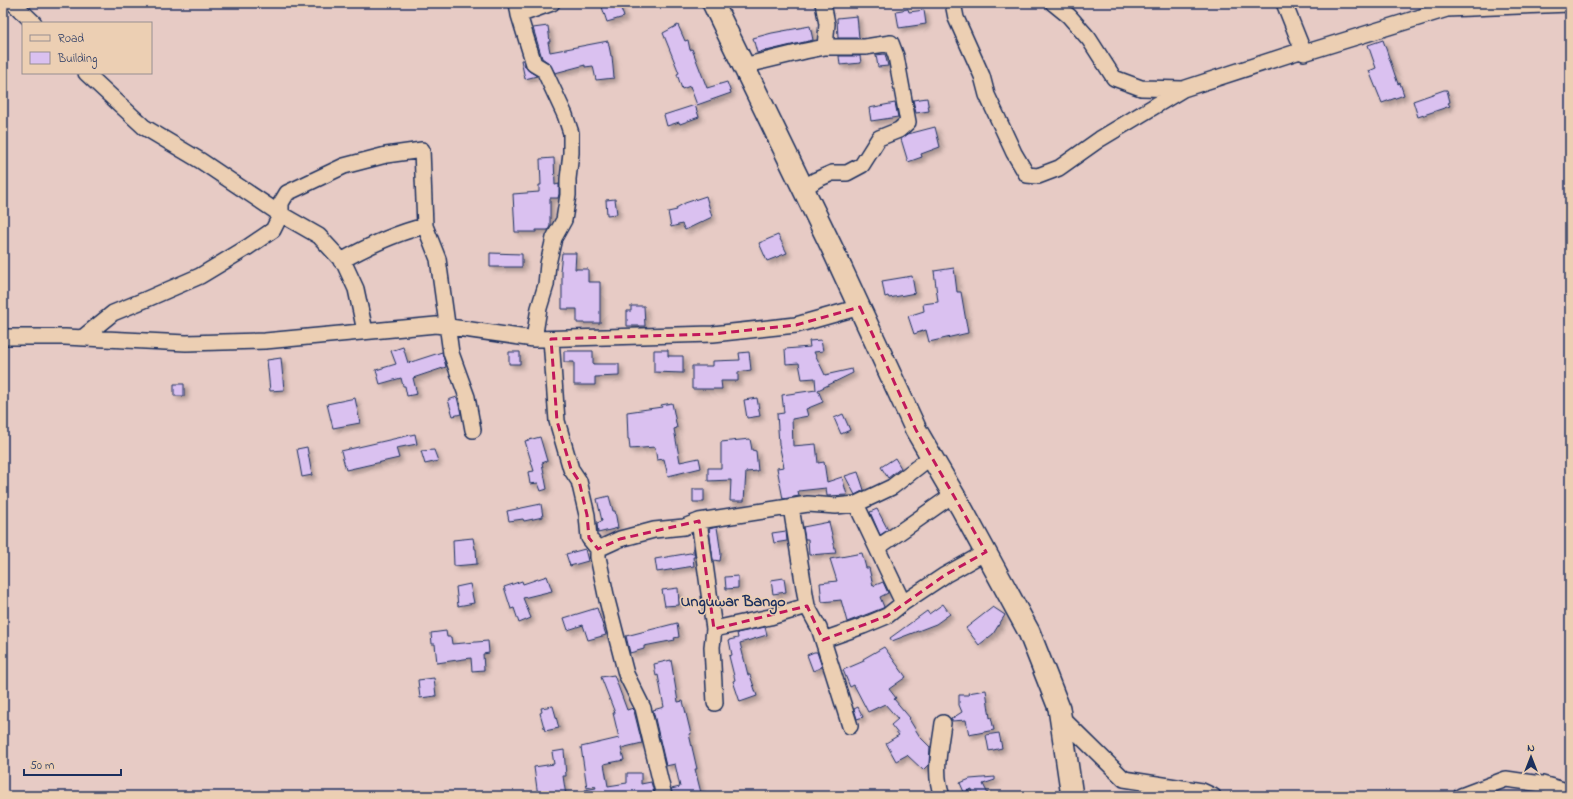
<svg xmlns="http://www.w3.org/2000/svg" width="1573" height="799" viewBox="0 0 1573 799" font-family="'Indie Flower',sans-serif">
<style>
.building{fill:#dac1f0;stroke:#1b2f5e;filter:url(#shadow)}
.lines{fill:none;stroke-linecap:round;stroke-linejoin:round}
.street-casing{stroke:#1b2f5e;stroke-width:18}
.secondary-casing{stroke:#1b2f5e;stroke-width:24}
.street{stroke:#eccfb3;stroke-width:15}
.secondary{stroke:#eccfb3;stroke-width:21}
.marked{fill:none;stroke:#c2185b;stroke-width:3;stroke-dasharray:8 5;stroke-linejoin:round}
.labels{text-anchor:middle;stroke-width:3;stroke-linejoin:round;paint-order:stroke}
.quarter-label{font-size:16px;font-weight:bold;fill:#1b2f5e;stroke:#eccfb3}
</style>
<defs>
<filter id="shadow"><feDropShadow dx="3.5" dy="3.5" stdDeviation="2" flood-color="#0004"/></filter>
</defs>
<rect width="100%" height="100%" fill="#e7cbc5"/>
<filter id="ink" filterUnits="userSpaceOnUse"><feTurbulence type="fractalNoise" baseFrequency=".025" numOctaves="2"/><feDisplacementMap in="SourceGraphic" scale="8" xChannelSelector="R" yChannelSelector="G"/><feConvolveMatrix kernelMatrix="1 2 1 2 8 2 1 2 1" color-interpolation-filters="sRGB"/></filter>
<g filter="url(#ink)">
<path class="building" d="M619,3L624,17L607,22L602,7Z
M908,9L909,12L924,10L926,24L899,28L896,11Z
M857,16L859,38H838L837,18Z
M678,25L685,41L688,40L690,50L692,49L707,88L727,82L731,93L697,105L690,86L682,89L677,74L679,73L663,33Z
M548,26L550,42H548L550,52L608,41L611,56H612L614,78L596,80L593,66L585,67V65L555,73L549,63L542,58L533,28Z
M810,26L813,40L766,51V50L757,53L753,38L772,33Z
M1383,40L1398,84L1400,83L1404,95L1382,103L1369,71L1376,68L1368,45Z
M885,54L888,66L878,67L876,55Z
M839,56H860L861,63L840,65Z
M521,60H523L525,67L529,71L537,76L525,79Z
M1444,90H1447L1450,102L1448,103L1450,106L1418,117L1413,101Z
M927,98L929,111L916,113L913,100Z
M895,103L898,117L871,121L869,108Z
M695,105L699,117L680,124L679,122L667,126L664,115Z
M935,127L940,147L921,154L922,157L908,162L901,139L908,134Z
M554,158L555,185L559,184V194L558,198H550V226L548,230H536V232H515L513,194L539,192V185H541L540,159Z
M706,196L712,217L685,230L682,224L671,227L668,212L677,210L676,208L685,203Z
M615,199L617,214L607,215L606,200Z
M778,235L787,253L767,261L759,243Z
M490,253L522,254V267H490Z
M562,253H576L575,269H588V282H600V323H577V309H562V271H560Z
M954,268L957,292H961L968,333L929,342L926,330L914,334L908,316L924,311L923,304L938,302L934,271Z
M912,276L915,293L889,298L888,296L885,297L882,281Z
M631,306H644L645,326H627V311H631Z
M821,340L823,351L814,352L825,375L852,369L853,373L818,390L823,402L806,409L808,416L792,419L793,446L816,444L818,463L824,462L827,482L842,477L847,495L827,496L826,488L798,491L799,496L783,499L777,468L784,467L779,444L777,414L784,413L782,395L816,390L815,378L802,379L799,363L786,364L785,349L810,347L809,341Z
M403,347L408,363L442,352L446,367L413,378L417,394L407,396L405,386H403L401,378L380,384L376,370L396,364L391,351Z
M654,350H668V356H683V373L654,372Z
M564,351H593V364H619V376L595,377V385H574V362H564Z
M509,352H520V364H509Z
M749,352L751,370L738,372V381H721L722,389H692V366H713V361L740,360L739,353Z
M281,358L284,390L270,391L267,360Z
M174,384H184V396H174Z
M457,397L461,414L453,416L448,400Z
M355,398L360,423L333,428L327,404Z
M757,398L760,416L747,418L744,400Z
M672,403L677,428L674,429L680,462L699,458L701,468L668,476L664,459L657,460L655,447L630,449L629,439H628L627,412L662,407L661,405Z
M843,414L850,430L841,434L834,418Z
M415,434L417,444L396,448L399,458L346,470L341,451Z
M540,437L547,461L542,463L547,489L541,491L538,483L530,484L528,472L534,471L525,441Z
M750,439L752,450L756,451L758,471L746,472L744,501H730L731,480L708,481V468H721V442Z
M307,447L312,475L302,477L297,449Z
M434,450L438,461L425,464L421,451Z
M895,458L901,468L888,478L881,467Z
M858,472L864,490L855,495L845,476Z
M693,489H704V502H693Z
M609,496L613,511H615L618,528L598,533L597,523L602,521L597,499Z
M541,504L543,517L524,521L523,519L509,521L507,511Z
M877,509L888,530L880,535L870,512Z
M829,522L836,553L809,555L808,539H805L803,527Z
M717,527L721,554L720,561L713,560L709,529Z
M786,531L787,541L774,543L772,533Z
M473,538L475,549H476L477,564L454,566L453,540Z
M693,540L695,557H693L694,566L657,572L655,559L690,553L693,554Z
M585,549L588,561L570,566L566,554Z
M862,553L866,568H869L873,586L883,582L888,593L880,597L884,607L883,608L847,622L841,600L822,602L820,583L837,581L830,559Z
M547,576L552,591L523,598L531,618L519,623L514,608L511,609L504,587L522,581L523,584Z
M738,576V588L726,589L725,577Z
M784,578L786,592L773,594L771,580Z
M470,584L474,603L458,606L456,587Z
M678,588L679,605L665,606L662,590Z
M943,604L950,614L936,624L892,641L890,638L927,611L929,614Z
M993,607L1005,615L993,634L979,645L966,628Z
M597,608L606,635L588,640L583,625L568,630L564,618Z
M677,623L679,637L674,638L675,640L644,646V649L630,653L626,636Z
M765,627L767,635L740,643L748,675H750L757,696L740,702L733,681L735,680L729,656L732,655L729,640L738,638L737,633Z
M446,631L447,637H451L452,644L488,641L489,653L483,654L484,670L472,671L471,658L437,663L435,644H432L431,633Z
M884,647L906,677L889,689L896,698L894,699L910,718L909,719L920,737L930,747L929,764L923,770L907,755L896,761L886,743L899,735L891,725L898,719L885,704L868,712L854,685L850,687L843,670L864,661L863,659Z
M814,652H817L822,667L813,671L807,655Z
M671,660L678,702L683,701L691,734H689L697,769H695L701,793L686,796H673L671,789L680,787L675,764L666,766L653,710L664,707L658,675L656,676L654,664Z
M614,675L627,710L633,708L634,711L642,743L621,748L624,760L604,764L608,786L627,783V773H641V784L651,782L655,796H585V790L596,788L595,786L587,788L581,747L619,738L613,713H615L601,677Z
M434,678L436,696L420,698L418,680Z
M986,690L990,718L991,717L994,730L969,735L966,720L952,721L951,719L962,712L959,705V695H969L968,693Z
M553,706L559,728L545,731L540,713L542,712L541,708Z
M858,707L863,717L857,719L854,709Z
M999,733L1002,748L989,751L986,735Z
M564,750L566,776H563L566,796H538L534,767L554,764L552,752Z
M995,777V780L983,784L989,796H973L972,789L964,792L960,783L970,779Z"/>
<g class="lines">
<defs>
<path id="street" d="M13,3L34,23
M517,3L519,15L534,64L544,70L565,115L571,133V153L568,179V195L564,220L554,238L548,264L546,285L539,308L534,339
M953,3L956,18L982,76L987,95L1014,153L1027,175L1038,176L1059,168L1100,139L1183,89
M1053,3L1069,16L1089,39L1114,78L1141,88L1183,89L1303,50
M1284,3L1304,53L1447,9L1570,4
M519,15L552,3
M743,66L805,51L825,47L827,24L823,3
M86,73L144,127L201,161L277,212L319,236L344,263L356,289L365,331
M803,189L816,180L832,173H847L862,165L879,138L899,130L908,122L896,56L891,43L865,47H825
M341,261C368,246 395,233 425,226
M3,337H65L186,343L265,341L436,325L534,339L713,334L796,325L860,307
M82,338L113,313L147,299L200,276L248,247L273,230L281,214V203L287,193L344,166L386,155L422,150L425,226L438,259L451,353L467,397L473,430
M551,339L557,421L571,469L579,481L587,515L589,538L598,549
M856,504L903,603
M791,507L807,606
M877,548L954,494
M714,629L699,521L808,504L836,506L856,504L892,487L932,456
M823,640L863,626L887,616L903,603L945,575L986,552
M715,703L712,647L714,629L770,617L807,606L819,628L850,726
M1060,716L1124,779L1202,791L1213,796
M664,796L643,708L626,674L607,600L598,557V549L620,539L654,530L684,527L699,521
M942,796C933,773 940,747 943,723
M1461,796L1506,779L1542,784L1570,792"/>
<path id="secondary" d="M713,3L832,248L916,430L962,509L1029,632L1059,708L1072,796"/>
</defs>
<use href="#street" class="street-casing"/>
<use href="#secondary" class="secondary-casing"/>
<use href="#street" class="street"/>
<use href="#secondary" class="secondary"/>
</g>
</g>
<path class="marked" d="M860,307L916,430L986,552L945,575L887,616L823,640L807,606L714,629L699,521L620,539L598,549L589,538L587,515L579,481L571,469L557,421L551,339L713,334L796,325Z"/>
<g class="labels">
<g class="quarter-label">
<text x="733" y="606">Unguwar Bango</text>
</g>
</g>
<rect width="1573" height="799" fill="none" stroke="#eccfb3" stroke-width="16"/>
<rect x="8" y="8" width="1557" height="783" fill="none" stroke="#1b2f5e" stroke-width="1.5" filter="url(#ink)"/>
<rect x="22" y="22" width="130" height="52" fill="#eccfb3" stroke="#988f91"/>
<rect x="30" y="35" width="20" height="6" fill="#eccfb3" stroke="#988f91"/>
<text x="58" y="42" font-size="12" fill="#1b2f5e">Road</text>
<rect x="30" y="52" width="20" height="12" fill="#dac1f0" stroke="#988f91"/>
<text x="58" y="62" font-size="12" fill="#1b2f5e">Building</text>
<g transform="translate(1531 757)" stroke="#eccfb3" stroke-width="3" paint-order="stroke">
<path d="M0-3L7 15L0 10L-7 15Z" fill="#1b2f5e"/>
<text y="-6" font-size="11" font-weight="bold" text-anchor="middle" fill="#1b2f5e">N</text>
</g>
<path d="M24 769v6h97v-6" fill="none" stroke="#1b2f5e" stroke-width="2"/>
<text x="30" y="769" font-size="12" fill="#1b2f5e" stroke="#eccfb3" stroke-width="3" paint-order="stroke">50 m</text>
</svg>
